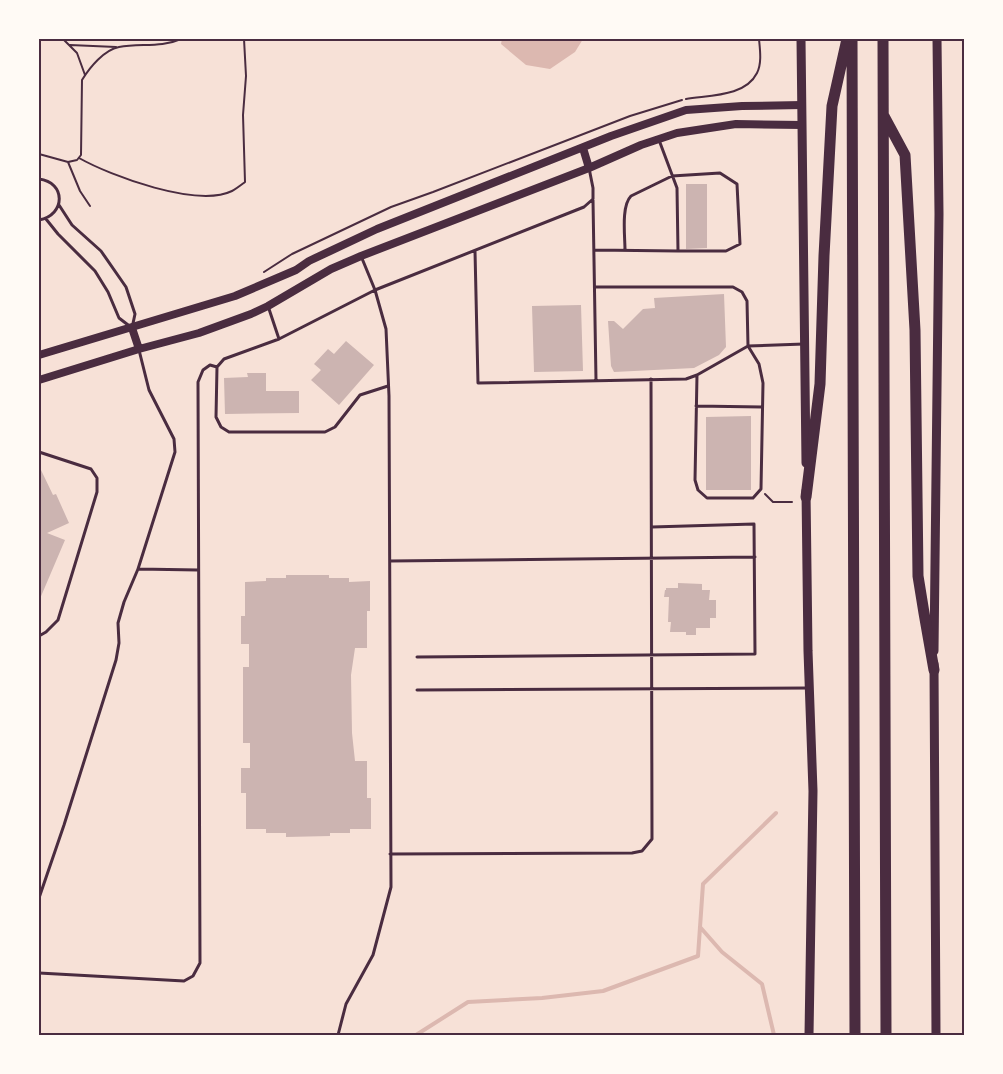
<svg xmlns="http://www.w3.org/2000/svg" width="1003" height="1074" viewBox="0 0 1003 1074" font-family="'Source Serif 4',serif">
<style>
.water{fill:#dcb8b0}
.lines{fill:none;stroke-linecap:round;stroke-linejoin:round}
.stream{stroke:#dcb8b0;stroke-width:4}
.building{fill:#ccb4b1}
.path{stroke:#4a2c40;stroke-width:2}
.service{stroke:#4a2c40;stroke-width:3}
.tertiary{stroke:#4a2c40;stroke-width:8}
.secondary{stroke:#4a2c40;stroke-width:9}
.motorway{stroke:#4a2c40;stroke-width:11}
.neatline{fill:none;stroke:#4a2c40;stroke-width:2}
</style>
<rect width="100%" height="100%" fill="#f7e1d7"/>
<path class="water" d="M502,39H583L575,52L550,69L526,65L501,44Z"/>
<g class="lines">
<path class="stream" d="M700,927L722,952L762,984L774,1035
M416,1035L468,1002L542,998L603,991L698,956L703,884L776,813"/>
</g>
<path class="building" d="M686,184H707V248L686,249Z
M724,294L726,347L719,355L694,368L614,372L611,366L608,321H614L623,329L643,309L655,308L654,298Z
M581,305L583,371L534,372L532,306Z
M346,341L374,365L339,405L311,380L321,370L314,364L328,349L334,354Z
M247,373H266V391H299V413L225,414L224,378L248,377Z
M751,416V490H706V417Z
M41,470L53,495L56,494L69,523L47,533L65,540L39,601V471Z
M286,575H329V578H349V582L370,581V611H367V648H355L351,675L352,733L355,761H367V798H371V829H350V833H330V836L286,837V833H266V829H246V793H241V768H250V743H243V667H249V644H241V616H245V582L266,581V578H286Z
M678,583L702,584V590H710L709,600H716V618H710V628H696V635H686V632H670L671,622H668L669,597H664L665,590H666V588H678Z"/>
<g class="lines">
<path class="path" d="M63,39L77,53L85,75
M70,45L116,47
M686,99C709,95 745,97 757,73C762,63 760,50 759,39
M39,154L68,162L77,160L81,155L82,80C90,67 104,50 119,47C140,43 161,48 181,39
M79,158C111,176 197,208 232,191C236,189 241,185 245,182L243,115L246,76L244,39
M68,162L80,191L90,206
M264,272L292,254L391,207L433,192L630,116L682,100
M765,494L773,502H792"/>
<path class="service" d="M39,179C66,182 66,215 39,220
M593,200L596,380
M46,219L58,234L95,271L108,292L119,318L132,328L135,314L126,287L101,251L72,225L59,205
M594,250L678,251L677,188L659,140
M625,250C625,236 621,206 631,196L672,176L720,173L737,184L740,244L726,251H678
M475,251L478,383L686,379L697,375L748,346L804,344
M595,287H733L742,292L747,301L748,346L759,364L763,383L761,489L753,498H707L698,490L695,480L697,375
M268,306L279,339
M139,350L149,390L174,439L175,452L138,569L198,570
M388,386L360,395L335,427L325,432H229L221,427L216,417L217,367L224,359L279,339L375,290L584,207L593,199V188L589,168
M696,406L762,407
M39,452L91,469L97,478V492L58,620L46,632L39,636
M390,561L755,557
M417,657L755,654L754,524L652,527
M417,690L809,688
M390,854L632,853L642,851L652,839L651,379
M39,898L64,825L116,660L119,643L118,623L124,602L138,569
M39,973L184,981L193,976L200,963L198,382L203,370L210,365L217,367
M338,1035L346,1004L373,955L391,887L389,396L386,329L375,290L361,256"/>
<path class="tertiary" d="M583,148L589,168
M132,328L139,349
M39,355L235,296L296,270L309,261L377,229L611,136L686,110L742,106L802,105
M39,380L139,349L199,333L251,314L268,306L331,269L361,256L589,168L641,145L677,133L736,124L802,125"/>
<path class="secondary" d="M801,39L806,463
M806,491L808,651L813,791L809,1035
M934,651L939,214L937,39
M934,664L936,1035"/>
<path class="motorway" d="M852,39L855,1035
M883,39L886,1035
M884,116L905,155L915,330L918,576L924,613L934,670
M806,497L820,384L824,256L832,106L847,39"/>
</g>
<rect width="1003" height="1074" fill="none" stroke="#fffaf5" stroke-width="80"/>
<rect x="40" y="40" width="923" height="994" class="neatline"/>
</svg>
